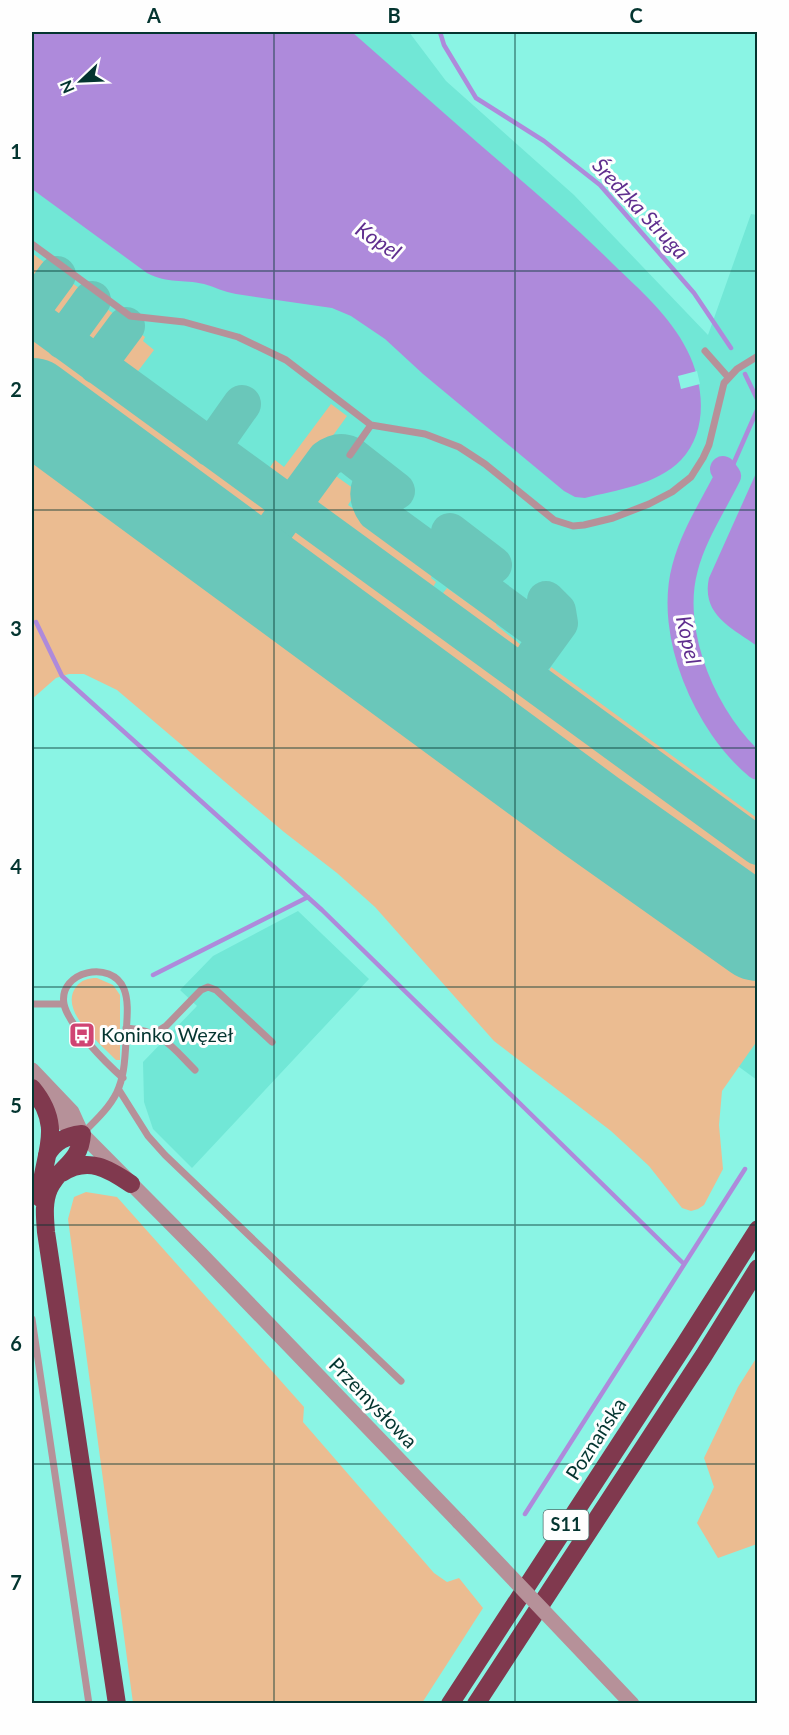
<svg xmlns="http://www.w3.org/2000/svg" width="789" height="1735" viewBox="0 0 789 1735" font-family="Lato,sans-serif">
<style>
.built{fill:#71e7d6}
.green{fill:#ebbc91}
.water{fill:#ae8adb}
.pier{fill:#8af4e4}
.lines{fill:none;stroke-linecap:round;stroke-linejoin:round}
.stream{stroke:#ae8adb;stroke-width:4.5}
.river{stroke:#ae8adb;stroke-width:26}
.taxiway{stroke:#6ac7ba;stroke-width:38}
.runway{stroke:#6ac7ba;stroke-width:94}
.service{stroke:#b69199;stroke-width:7}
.tertiary{stroke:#b69199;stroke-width:15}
.motorway{stroke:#80394e;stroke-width:18}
.tertiary-bridge{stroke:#b69199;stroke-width:15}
.grid{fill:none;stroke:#043530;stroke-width:1.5;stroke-opacity:0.55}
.labels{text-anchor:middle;stroke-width:6;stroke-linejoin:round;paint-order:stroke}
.shield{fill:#fefefe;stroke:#4f716e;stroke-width:1.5}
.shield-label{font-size:18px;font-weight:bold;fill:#043530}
.poi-label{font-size:20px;fill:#043530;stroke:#fefefe;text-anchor:start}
.street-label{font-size:20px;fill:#043530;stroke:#fefefe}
.water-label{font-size:21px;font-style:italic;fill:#5f2e8e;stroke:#fefefe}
.neatline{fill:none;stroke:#043530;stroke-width:2}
.grid-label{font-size:20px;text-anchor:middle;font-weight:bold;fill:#043530}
</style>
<rect width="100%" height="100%" fill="#8af4e4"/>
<path class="built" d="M32,32H409L446,81L574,195L708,335L751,214L757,215V1080L32,551Z
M298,911L369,979L192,1168L153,1129L144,1102L143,1062L197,1006L180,990L213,956Z"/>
<path class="green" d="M32,253L53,269L32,298Z
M64,277L87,294L65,326L59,327L42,315L41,309Z
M99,303L122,320L99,351L94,352L76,340L75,334Z
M32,328L274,504L276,514L259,537L246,539L32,383Z
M133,328L145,337L143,341L154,350L132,379L111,365L110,359Z
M331,404L347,416L301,480L296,477L298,482L293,490L285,491L269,480L268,470L275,460L284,467Z
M32,431L757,962V1041L722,1091L719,1125L723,1169L704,1205L698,1209L691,1211L682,1208L649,1166L611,1131L494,1041L375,907L337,873L284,832L117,690L84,674H69L56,678L32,699Z
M333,474L357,491L348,505L420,556L415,564L432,575L431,578L436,582L432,589L423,592L308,508L307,500L324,475Z
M298,522L757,857V912L275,560L273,547L290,523Z
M447,588L471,605L477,598L529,637L525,641L498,621L496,625L521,645L508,655L441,605L440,597Z
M551,667L757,818V837L545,682Z
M97,978L113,985L120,995V1060H116C101,1044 58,1011 76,987C81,980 88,978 97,978Z
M86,1192L117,1197L304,1407L303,1422L434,1573L447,1582L459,1578L483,1608L422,1703H133L68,1219L74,1197Z
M757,1357V1544L718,1558L697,1523L714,1487L704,1458L738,1387Z"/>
<path class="water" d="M32,32H352C394,69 436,106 478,143C524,183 570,221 613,264C640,290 670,316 687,350C704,383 709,431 681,460C657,485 616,490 585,498L575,497L564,491L423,374L385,339L351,316L332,308L236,294C224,292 215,287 204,284C182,279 169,284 147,273L32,189Z
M757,471V646C732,628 701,615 709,578Z"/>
<path class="pier" d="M697,371L700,384L681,389L678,376Z"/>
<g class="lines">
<path class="stream" d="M440,32L444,45L476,98L544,141L600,185L694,293L731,348
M745,374L758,401
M728,476L758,408
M36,622L62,676L322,910L684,1264
M153,975L308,897
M525,1514L745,1169"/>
<path class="river" d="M723,469L728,476C713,506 693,536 685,568C667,634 706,724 758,767"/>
<path class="taxiway" d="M32,309L57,275
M32,317L758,846
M63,340L92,300
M97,365L126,326
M211,448L242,404
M376,476C367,488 367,500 376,512L548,638
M450,532L493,565
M249,564L326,459C334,453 341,451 350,455L396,491
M535,656L559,623L557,611L546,600"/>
<path class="runway" d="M32,405L591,816L758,934"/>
<path class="service" d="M32,244L130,316L184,322L238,337L286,360L371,425
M705,351L728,377
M350,455L371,425L425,434L459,447L485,464L554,520L573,526L584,525L613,518L649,504L672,492L691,477L703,458L709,445L724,383L737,369L758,356
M32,1004H64
M126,1028C163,1031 171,1046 195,1070
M155,1033L166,1026L201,990L208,987L216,990L272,1042
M119,1090L148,1136L165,1155L401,1381
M82,1134C118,1099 124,1090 126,1039C126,1024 130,1004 124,989C112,959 58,971 64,1004C68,1025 107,1064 123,1078
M32,1319L89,1704"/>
<path class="tertiary" d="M32,1070L72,1112L82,1134
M43,1102L63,1123L82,1134L201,1254L459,1522
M594,1664L632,1704"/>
<path class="motorway" d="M32,1088C66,1129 42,1154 40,1198
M47,1155C55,1141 66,1136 82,1134C80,1164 59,1166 49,1189C43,1203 45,1218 46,1232L117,1704
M62,1173C88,1156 109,1169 131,1184
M450,1704L683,1347L758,1229
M476,1704L704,1355L758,1268"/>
<path class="tertiary-bridge" d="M459,1522L594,1664"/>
</g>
<path class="grid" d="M274,32V1704M515,32V1704M32,271H758M32,510H758M32,748H758M32,987H758M32,1225H758M32,1464H758"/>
<defs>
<symbol id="bus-square" viewBox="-11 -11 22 22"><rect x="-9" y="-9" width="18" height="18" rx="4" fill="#d04473" stroke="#fefefe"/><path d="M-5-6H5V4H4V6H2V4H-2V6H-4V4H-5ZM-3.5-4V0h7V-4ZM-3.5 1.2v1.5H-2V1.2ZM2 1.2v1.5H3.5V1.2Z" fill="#fff"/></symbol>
</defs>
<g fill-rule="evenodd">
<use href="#bus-square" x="67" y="1020" width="30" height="30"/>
</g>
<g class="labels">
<rect class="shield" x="543.5" y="1510" width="45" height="30" rx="4.5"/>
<g class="shield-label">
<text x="566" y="1531">S11</text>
</g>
<g class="poi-label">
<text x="101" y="1042">Koninko Węzeł</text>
</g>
<g class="street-label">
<text transform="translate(373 1403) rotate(46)" y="7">Przemysłowa</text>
<text transform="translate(596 1439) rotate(-57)" y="7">Poznańska</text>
</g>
<g class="water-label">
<text transform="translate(640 209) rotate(47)" y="7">Średzka Struga</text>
<text transform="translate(378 241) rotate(34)" y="7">Kopel</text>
<text transform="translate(688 640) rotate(77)" y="7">Kopel</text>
</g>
</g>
<rect width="789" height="1735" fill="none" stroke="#fefefe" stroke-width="66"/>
<g transform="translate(81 81) rotate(247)" stroke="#fefefe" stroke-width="4.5" paint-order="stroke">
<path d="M0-4.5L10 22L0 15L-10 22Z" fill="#043530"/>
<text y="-9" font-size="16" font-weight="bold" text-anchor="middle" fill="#043530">N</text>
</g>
<rect x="33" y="33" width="723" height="1669" class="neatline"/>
<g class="grid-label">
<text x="154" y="23">A</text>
<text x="394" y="23">B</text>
<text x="636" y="23">C</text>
<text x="16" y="159">1</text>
<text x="16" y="397">2</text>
<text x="16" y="636">3</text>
<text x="16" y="874">4</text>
<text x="16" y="1113">5</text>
<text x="16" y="1351">6</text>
<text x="16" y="1590">7</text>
</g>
</svg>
